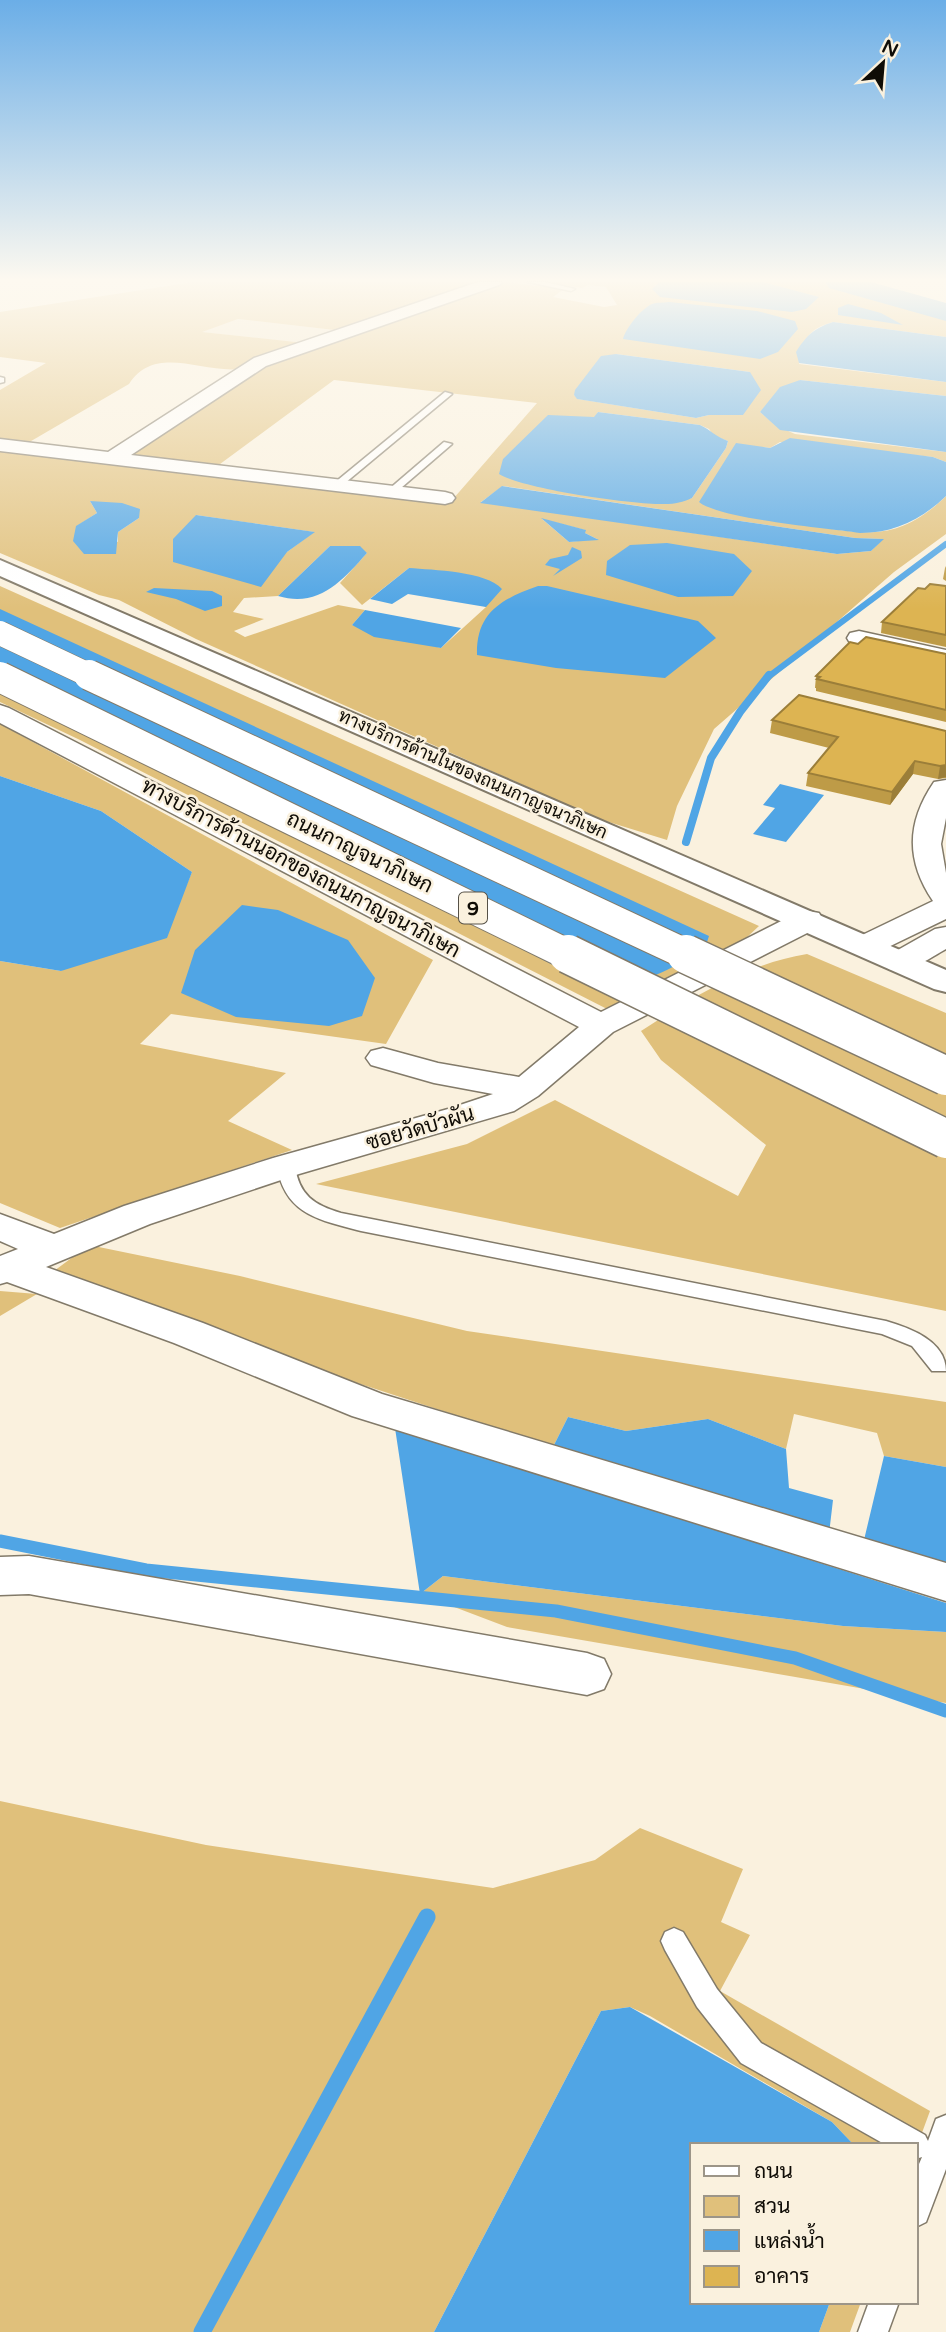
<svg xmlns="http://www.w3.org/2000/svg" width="946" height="2332" viewBox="0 0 946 2332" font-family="'Varela Round',Sarabun,sans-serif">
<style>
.built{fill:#f0e4ca}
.green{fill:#e0c07b;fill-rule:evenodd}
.water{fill:#50a5e5}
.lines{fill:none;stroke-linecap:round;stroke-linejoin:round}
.stream-far3{stroke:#50a5e5;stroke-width:6}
.stream-far2{stroke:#50a5e5;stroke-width:8}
.stream-far1{stroke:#50a5e5;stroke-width:13}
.stream{stroke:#50a5e5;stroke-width:17}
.river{fill:#50a5e5;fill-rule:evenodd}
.lane-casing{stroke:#827a69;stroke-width:3}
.street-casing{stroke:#827a69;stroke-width:3}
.secondary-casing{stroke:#827a69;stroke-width:4}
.lane{fill:#fff;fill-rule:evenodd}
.street{fill:#fff;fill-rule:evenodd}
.secondary{fill:#fff;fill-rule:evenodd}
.highway-bridge-far2-casing{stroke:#827a69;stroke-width:25;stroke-linecap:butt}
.highway-bridge-far1-casing{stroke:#827a69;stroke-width:32;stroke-linecap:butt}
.highway-bridge-casing{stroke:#827a69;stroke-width:41;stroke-linecap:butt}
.highway-bridge-far2{stroke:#fff;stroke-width:24}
.highway-bridge-far1{stroke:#fff;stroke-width:30}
.highway-bridge{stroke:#fff;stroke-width:38}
.wall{fill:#be9b47}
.shaded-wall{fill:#9b7e39}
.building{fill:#ddb452;stroke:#9b7e39;stroke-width:2}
.labels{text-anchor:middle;stroke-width:5;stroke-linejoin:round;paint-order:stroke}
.far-street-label{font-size:18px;fill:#0f0c06;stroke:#faf1de}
.shield{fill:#faf1de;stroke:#565147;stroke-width:2}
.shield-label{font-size:19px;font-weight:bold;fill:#0f0c06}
.street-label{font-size:21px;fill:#0f0c06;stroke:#faf1de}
</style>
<rect width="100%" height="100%" fill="#faf1de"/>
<path class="built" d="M238,319L343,331L305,343L200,332Z"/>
<path class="green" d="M193,282H486L343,331L238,319L202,332L305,343C287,350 258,367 239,369C201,373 155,344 129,384L26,444L0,441V390L46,363L0,357V312Z
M505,282L564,289L553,297L604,307L617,305L606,287L588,285L582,288L544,282H659L654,286L818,297L763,282H832L946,316V337L833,322C806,330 806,338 799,364L946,382V396L800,380L760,412L777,426L795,434L946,452V462L933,457L780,442L770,448L761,447L802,524C863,534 897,544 946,496V534L894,572L714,729L677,806L667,840L599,819L196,639L119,600L99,595L0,553V449L453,499L537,403L334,380L216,467L129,457L256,371ZM616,354L750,372L743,415H709L696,418L578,399L574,395ZM598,412L700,425L709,429L714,436L728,441L726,448L692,498L667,504L582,417H595ZM503,486L855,538L883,539L871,551L837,554L481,502ZM90,501L139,518L118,532V542L77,526L97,513ZM196,515L314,532L287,552ZM542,519L585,530V533L597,539L569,542ZM330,546L367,553L340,583L362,605L409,568L486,607L441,648L352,625L365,610L338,605L245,637L234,631L264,619L233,612L244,598L278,596Z
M0,586L759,926L744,940L609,1010L80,740L0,702Z
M0,724L433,960L386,1044L171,1014L140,1044L286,1073L228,1121L292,1150L60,1228L0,1203V961L61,971L181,898L192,872L101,811L0,776Z
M807,954L946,1013V1311L316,1184L467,1144L555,1100L738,1196L766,1145L661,1060L641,1031C695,996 743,965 807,954Z
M89,1245L240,1276L467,1331L946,1402V1467L884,1456L877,1433L794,1414L786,1449L708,1419L626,1431L568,1417L553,1447L278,1357L54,1271Z
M0,1291L37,1294L0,1316Z
M443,1576L843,1626L946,1632V1703L507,1627L420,1594Z
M0,1801L206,1845L493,1888L595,1860L640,1828L743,1869L721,1922L750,1935L720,1991L930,2111L916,2149V2145H854L832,2122L650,2016L630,2007L601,2011L434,2332H0Z
M830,2302H861L850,2332H819Z"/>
<path class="water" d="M659,282H763L819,297L806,309L792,312L660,297L652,289Z
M669,302L757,311L795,321L798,329L778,352L760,359L623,339C626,328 641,309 652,304C657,302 663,303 669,302Z
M848,304L881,313L903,325L838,315V308Z
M833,322L946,337V382L799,363L796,352C806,336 814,328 833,322Z
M616,354L750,372L761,390L743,415H709L696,418L577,399L574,395L575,390L601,356Z
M800,380L946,396V452L780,430L760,412L780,387Z
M598,412L700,425C711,430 716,437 728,441L726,448L692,498C683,502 675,504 665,504C634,505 523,489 499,474L503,459L548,415L594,417Z
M790,438L933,457L946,462V496C921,520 894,533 860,533C826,528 720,519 699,502L736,443L770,448Z
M502,486L855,538L884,539L871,551L837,554L480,503Z
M90,501L122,503L140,509L139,518L118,532L116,554H84L73,541L76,526L97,513Z
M196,515L315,532L287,552L261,587L173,562V539Z
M541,518L586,530L585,533L599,540L569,542Z
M667,543L734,554L752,571L733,596L678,597L606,575L607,561L630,545Z
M330,546H360L367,553C342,581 319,608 278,596Z
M572,547L581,551L582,558L553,576L560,569L545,565L550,559L568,555Z
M409,568C433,570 486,571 502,589L486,607L408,594L392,604L370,599Z
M538,586H547L698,621L716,638L665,678L556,668L477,655C476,613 501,599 538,586Z
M154,588L212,591L222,596V606L205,611L176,599L146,592Z
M0,609L709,936L704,951C666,970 637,990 593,985L0,687Z
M365,610L461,628L441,648L374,637L352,625Z
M0,776L101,811L192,872L167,938L61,971L0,961Z
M780,784L824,795L786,842L753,834L775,808L763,805Z
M242,905L278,910L348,940L375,978L362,1016L329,1026L236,1017L181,993L195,950Z
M568,1417L626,1431L708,1419L786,1449L789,1488L833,1500L829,1534L553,1447Z
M395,1428L946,1603V1632L843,1626L443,1576L420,1594Z
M884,1456L946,1467V1566L864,1540Z
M630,2007L832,2122L854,2145H692V2302H830L819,2332H434L601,2011Z"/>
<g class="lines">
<path class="stream-far3" d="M768,677L946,544"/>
<path class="stream-far2" d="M686,842L711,758L740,712L769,675"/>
<path class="stream-far1" d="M0,1541L146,1570L556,1611L795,1658L946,1711"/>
<path class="stream" d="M202,2332L427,1917"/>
<path class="river" d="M825,282H871L946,303V321L829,288Z"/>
<defs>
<path id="lane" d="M528,282H545L575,289L571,291Z
M0,377L4,378V382L0,383Z
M445,392L452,394L339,488H333V484Z
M444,442L452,444L394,494H388V490Z
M286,1160L295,1166C299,1195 314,1205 341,1213L886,1321C910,1328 946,1341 946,1371H932L912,1346L882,1334L361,1231C320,1220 285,1215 277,1166Z
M674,1928L683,1932L717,1989L761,2043L925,2135L928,2141L936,2119L946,2115V2169L926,2222L916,2227V2171L922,2157L916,2159V2145H886L741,2063L697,2007L665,1950L661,1941L665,1932Z
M869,2302H899L888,2332H858Z"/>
<path id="street" d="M478,282H502L499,285L266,366L131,455L445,492L452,494L455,498L452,502L445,504L0,451V439L108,452L254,358Z
M859,631L946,650V664L850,643L847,638L850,633Z
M0,705L9,708L601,1012L797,913L808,911L819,913L823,920L819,927L613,1032L538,1096L514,1111L299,1174L150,1224L46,1267L203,1323L382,1394L946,1563V1601L352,1416L174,1343L7,1282L0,1284V1256L18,1249L0,1241V1214L54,1234L124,1206L273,1158L448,1109L493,1094L434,1083L371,1065L366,1058L371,1051L383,1048L438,1063L519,1077L579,1027L0,723Z
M946,780V818L941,844L946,873V919L876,953L865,955L854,953L849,946L854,939L933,901C906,861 906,823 934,782Z
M946,927V949C927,959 911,974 889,969L884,962L889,955L935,929Z
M29,1556L587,1653L604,1659L611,1674L604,1689L587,1695L29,1594L0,1595V1557Z"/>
<path id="secondary" d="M0,560L946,970V992L934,989L0,576Z"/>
</defs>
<use href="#lane" class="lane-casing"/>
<use href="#street" class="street-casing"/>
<use href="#secondary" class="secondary-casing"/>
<use href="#lane" class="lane"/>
<use href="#street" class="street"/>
<use href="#secondary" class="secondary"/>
<defs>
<path id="highway-bridge-far2" d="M0,633L93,677"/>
<path id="highway-bridge-far1" d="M89,675L690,956
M0,677L571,956"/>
<path id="highway-bridge" d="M568,954L946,1139
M686,954L946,1076"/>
</defs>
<use href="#highway-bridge-far2" class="highway-bridge-far2-casing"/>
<use href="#highway-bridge-far1" class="highway-bridge-far1-casing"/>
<use href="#highway-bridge" class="highway-bridge-casing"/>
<use href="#highway-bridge-far2" class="highway-bridge-far2"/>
<use href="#highway-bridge-far1" class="highway-bridge-far1"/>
<use href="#highway-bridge" class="highway-bridge"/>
</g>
<path class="wall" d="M946,566V581L943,579L945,568Z
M946,586V647L881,633L882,622L925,589Z
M858,644L946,653V722L816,691V688H815L816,676Z
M772,720L946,731V778L938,779L913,774L890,805L806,786L808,773L829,748L770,733Z"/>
<path class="shaded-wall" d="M915,761L913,774L890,805L892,792Z
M946,765V777L938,779L940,766Z"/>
<path class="building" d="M930,584L946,586V635L882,622L918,588L925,589Z
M866,637L946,654V710L817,679L820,677L816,676L850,642L858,644Z
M799,695L946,731V765L940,766L915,761L892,792L808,773L838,737L772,720Z"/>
<linearGradient id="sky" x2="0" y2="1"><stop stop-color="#6baee7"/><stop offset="0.46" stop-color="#fdf9f0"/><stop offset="1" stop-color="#fdf9f0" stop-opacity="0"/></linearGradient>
<rect width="946" height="609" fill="url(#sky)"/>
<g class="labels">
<g class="far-street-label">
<text transform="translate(473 774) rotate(24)" y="6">ทางบริการด้านในของถนนกาญจนาภิเษก</text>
</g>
<rect class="shield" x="459" y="892.5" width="28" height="31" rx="5"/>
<g class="shield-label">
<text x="473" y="915">9</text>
</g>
<g class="street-label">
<text transform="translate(360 852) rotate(26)" y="7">ถนนกาญจนาภิเษก</text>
<text transform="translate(301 868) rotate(28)" y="7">ทางบริการด้านนอกของถนนกาญจนาภิเษก</text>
<text transform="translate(420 1128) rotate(-16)" y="7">ซอยวัดบัวผัน</text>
</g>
</g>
<rect x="690" y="2143" width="228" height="161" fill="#faf1de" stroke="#9c9588" stroke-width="2"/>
<rect x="704" y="2166" width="35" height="10" fill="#ffffff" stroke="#9c9588" stroke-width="2"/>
<text x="754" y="2178" font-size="21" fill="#0f0c06">ถนน</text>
<rect x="704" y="2196" width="35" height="21" fill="#e0c07b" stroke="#9c9588" stroke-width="2"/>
<text x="754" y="2213" font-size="21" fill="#0f0c06">สวน</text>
<rect x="704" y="2230" width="35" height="21" fill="#50a5e5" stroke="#9c9588" stroke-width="2"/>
<text x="754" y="2248" font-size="21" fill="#0f0c06">แหล่งน้ำ</text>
<rect x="704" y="2266" width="35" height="21" fill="#ddb452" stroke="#9c9588" stroke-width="2"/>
<text x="754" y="2283" font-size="21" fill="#0f0c06">อาคาร</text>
<g transform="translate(883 63) rotate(26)" stroke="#faf1de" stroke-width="5" paint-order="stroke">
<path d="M0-5L12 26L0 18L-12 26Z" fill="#0f0c06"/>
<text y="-10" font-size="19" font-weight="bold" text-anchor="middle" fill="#0f0c06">N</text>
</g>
</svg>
